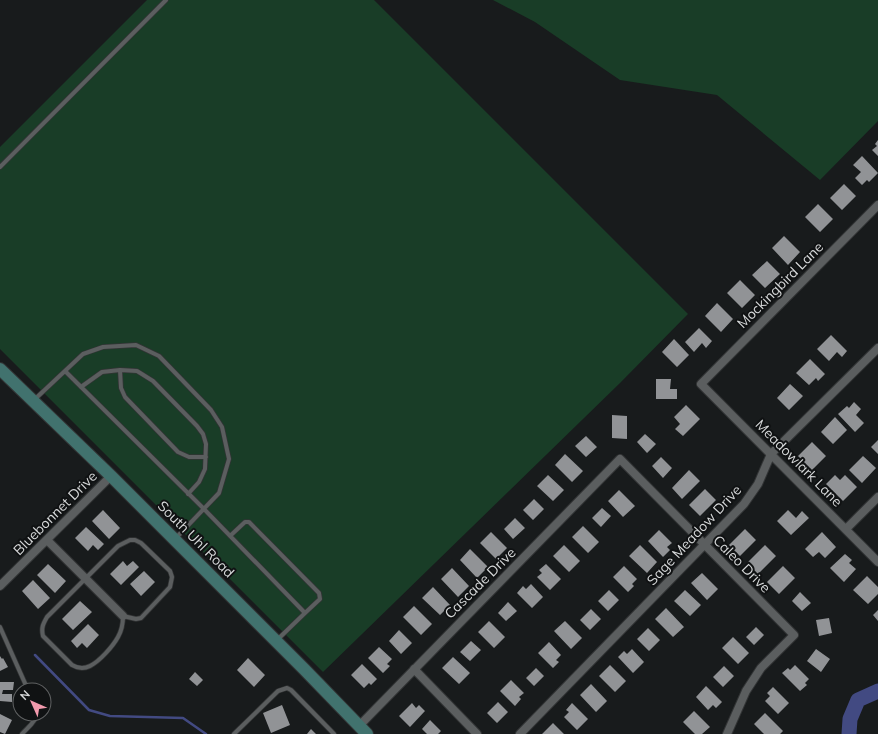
<svg xmlns="http://www.w3.org/2000/svg" width="878" height="734" viewBox="0 0 878 734" font-family="Mulish,sans-serif">
<style>
.green{fill:#193d27}
.lines{fill:none;stroke-linecap:round;stroke-linejoin:round}
.stream{stroke:#424a82;stroke-width:2.5}
.river{stroke:#424a82;stroke-width:15}
.building{fill:#919396}
.lane-casing{stroke:#323435;stroke-width:5.5}
.street-casing{stroke:#323435;stroke-width:10}
.secondary-casing{stroke:#323435;stroke-width:14}
.lane{stroke:#5b5e5f;stroke-width:4}
.street{stroke:#5b5e5f;stroke-width:8}
.secondary{stroke:#41726e;stroke-width:12}
.labels{text-anchor:middle;stroke-width:4;stroke-linejoin:round;paint-order:stroke}
.street-label{font-size:14px;fill:#d7d9da;stroke:#101213}
</style>
<rect width="100%" height="100%" fill="#181b1c"/>
<path class="green" d="M147,0H374L688,314L620,383L323,672L0,349V147Z
M493,0H878V121L820,180L717,95L620,80L535,22Z"/>
<g class="lines">
<path class="stream" d="M35,655L89,710L110,716L183,718L206,734"/>
<path class="river" d="M849,734L850,719L858,700L878,691"/>
</g>
<path class="building" d="M878,140V156L872,150L877,146L875,144Z
M862,156L878,173L869,182L867,180L862,185L855,178L861,172L853,165Z
M844,184L856,196L842,210L830,198Z
M818,204L833,219L820,232L805,217Z
M784,236L800,252L788,265L772,248Z
M767,261L780,274L765,288L752,275Z
M740,280L755,295L742,308L727,293Z
M717,303L733,319L721,332L705,316Z
M699,328L712,341L706,348L702,343L694,352L685,342Z
M831,335L847,351L842,357L837,352L829,361L817,349Z
M674,339L689,355L677,367L662,352Z
M810,359L825,374L818,381L816,378L809,385L796,373Z
M656,379H671L670,389H677V399H656Z
M790,384L803,396L789,410L777,398Z
M854,402L861,409L856,415L864,423L855,432L838,414L847,406L849,408Z
M686,405L700,419L683,436L675,429L680,424L674,417Z
M612,415L627,416V439L612,438Z
M835,417L847,430L833,444L821,432Z
M645,434L656,444L647,453L637,442Z
M586,436L597,447L586,457L575,446Z
M878,440V454L871,447Z
M812,442L826,456L812,470L798,456Z
M565,454L583,471L572,482L555,465Z
M863,456L876,468L862,483L849,470Z
M661,457L672,468L663,478L652,466Z
M689,470L700,481L682,499L672,488Z
M548,475L564,490L553,501L537,486Z
M835,475L840,480L845,475L857,487L843,501L826,484Z
M705,489L716,500L700,516L689,505Z
M619,490L635,506L623,517L608,501Z
M534,499L544,509L533,520L523,510Z
M602,508L611,516L601,527L592,518Z
M103,510L120,528L109,539L92,521Z
M788,510L796,518L802,511L809,518L791,535L777,521Z
M515,518L525,528L513,539L504,529Z
M583,526L599,542L588,553L572,537Z
M86,527L104,544L98,550L93,545L88,551L75,538Z
M745,529L756,540L740,556L729,545Z
M659,530L672,543L667,547L670,550L663,557L648,541Z
M491,532L507,548L496,559L480,543Z
M822,532L836,547L825,558L819,552L813,557L805,549Z
M564,545L580,561L569,572L553,556Z
M640,545L657,562L647,573L629,556Z
M765,545L776,556L758,574L747,563Z
M470,549L488,567L477,578L460,560Z
M845,554L852,560L849,563L856,569L844,582L830,568Z
M123,561L127,566L133,561L139,567L121,585L110,574Z
M48,564L66,581L55,593L37,575Z
M546,564L561,579L550,590L537,577L542,573L539,570Z
M624,566L637,579L632,584L634,586L628,592L613,577Z
M783,566L795,578L779,594L767,582Z
M452,568L469,586L458,597L441,579Z
M144,571L155,582L141,596L130,584Z
M702,573L718,589L707,600L691,583Z
M867,576L878,587V594L868,604L853,590Z
M33,580L50,598L38,609L22,591Z
M531,584L543,597L532,608L517,593L523,586L526,589Z
M433,587L450,605L440,615L422,598Z
M609,590L619,600L608,611L598,601Z
M685,590L701,605L690,616L674,601Z
M800,592L811,603L802,611L792,601Z
M80,601L92,612L73,630L62,619Z
M508,602L517,611L506,621L498,613Z
M414,606L432,624L421,635L403,617Z
M666,608L684,627L673,637L655,619Z
M591,609L601,619L590,630L580,620Z
M878,610V621L873,615Z
M829,618L832,633L819,636L816,620Z
M489,621L505,637L494,648L478,632Z
M565,621L582,638L571,649L554,631Z
M88,624L99,635L87,648L82,643L77,648L71,641Z
M756,627L764,635L754,645L746,637Z
M648,628L660,640L649,651L637,639Z
M399,630L412,643L401,654L389,641Z
M733,637L749,653L738,664L722,648Z
M471,641L481,650L470,661L460,652Z
M549,642L561,655L556,660L559,662L553,668L538,653Z
M379,647L392,659L387,664L390,666L383,673L368,658Z
M632,649L644,662L633,673L618,657L624,651L627,654Z
M816,649L830,659L821,672L807,661Z
M0,656L2,659L3,658L8,667L0,671Z
M453,657L470,673L459,684L442,668Z
M248,658L265,675L254,687L237,670Z
M362,664L377,679L371,685L369,683L364,688L351,675Z
M610,665L626,681L615,692L599,676Z
M795,665L809,679L805,683L807,685L800,691L782,673L788,668L790,670Z
M724,666L734,676L723,687L713,677Z
M536,668L544,676L534,686L526,678Z
M195,672L203,680L197,686L189,679Z
M511,680L524,693L519,697L521,699L515,706L500,691Z
M0,682H14L13,690H3L2,694H12V702L0,701Z
M591,684L607,701L596,712L580,695Z
M706,686L722,702L716,708L713,705L708,710L696,697Z
M773,687L789,703L778,714L765,701L770,696L767,693Z
M498,702L508,712L497,723L487,713Z
M412,703L416,708L419,705L425,711L410,727L399,716Z
M572,703L588,719L577,730L564,717L569,712L566,710Z
M282,705L290,725L271,733L263,713Z
M694,711L710,727L702,734H695L683,722Z
M765,713L783,731L780,734H764L754,724Z
M0,714L12,720L5,734L0,732Z
M430,720L441,731L438,734H427L422,729Z
M553,723L564,734H542Z
M311,729L316,734H307Z"/>
<g class="lines">
<defs>
<path id="lane" d="M0,167L166,0
M120,370L121,388L125,397L178,452L189,457H206
M65,371L204,509L305,613L277,640
M81,387L102,372L120,370L137,371L153,381L197,426L203,434L206,444L205,469L199,482L188,494
M34,400L83,354L103,347L136,345L159,356L211,410L222,427L229,459L219,493L175,539
M230,536L245,522H249L319,593L320,599L305,613
M130,540H135L141,543L170,571L172,577L170,587L141,618L136,619L123,616C123,623 122,630 118,637C113,646 100,661 90,666C84,669 77,668 72,665L43,636C41,628 43,624 47,617L118,546Z
M0,627L28,690
M22,734C27,728 36,722 37,714
M234,734L278,691L287,688L291,690L334,734"/>
<path id="street" d="M878,205L701,384L878,562
M846,529L878,497
M47,540L123,616
M0,586L111,476
M414,669L477,734
M359,726L620,459L794,635L761,668L746,691L727,734
M520,734L744,504L758,484L771,454L878,348"/>
<path id="secondary" d="M0,369L111,476L304,669L367,734"/>
</defs>
<use href="#lane" class="lane-casing"/>
<use href="#street" class="street-casing"/>
<use href="#secondary" class="secondary-casing"/>
<use href="#lane" class="lane"/>
<use href="#street" class="street"/>
<use href="#secondary" class="secondary"/>
</g>
<g class="labels">
<g class="street-label">
<text transform="translate(780 285) rotate(-45)" y="5">Mockingbird Lane</text>
<text transform="translate(799 463) rotate(45)" y="5">Meadowlark Lane</text>
<text transform="translate(55 513) rotate(-45)" y="5">Bluebonnet Drive</text>
<text transform="translate(694 535) rotate(-47)" y="5">Sage Meadow Drive</text>
<text transform="translate(196 539) rotate(45)" y="5">South Uhl Road</text>
<text transform="translate(742 564) rotate(45)" y="5">Caleo Drive</text>
<text transform="translate(480 583) rotate(-45)" y="5">Cascade Drive</text>
</g>
</g>
<g transform="translate(32 702) rotate(315)"><circle r="19" fill="#101213" stroke="#606263"/>
<path d="M0-3L7 15L0 10L-7 15Z" fill="#f29aad"/>
<text y="-6" font-size="11" font-weight="bold" text-anchor="middle" fill="#d7d9da">N</text>
</g>
</svg>
